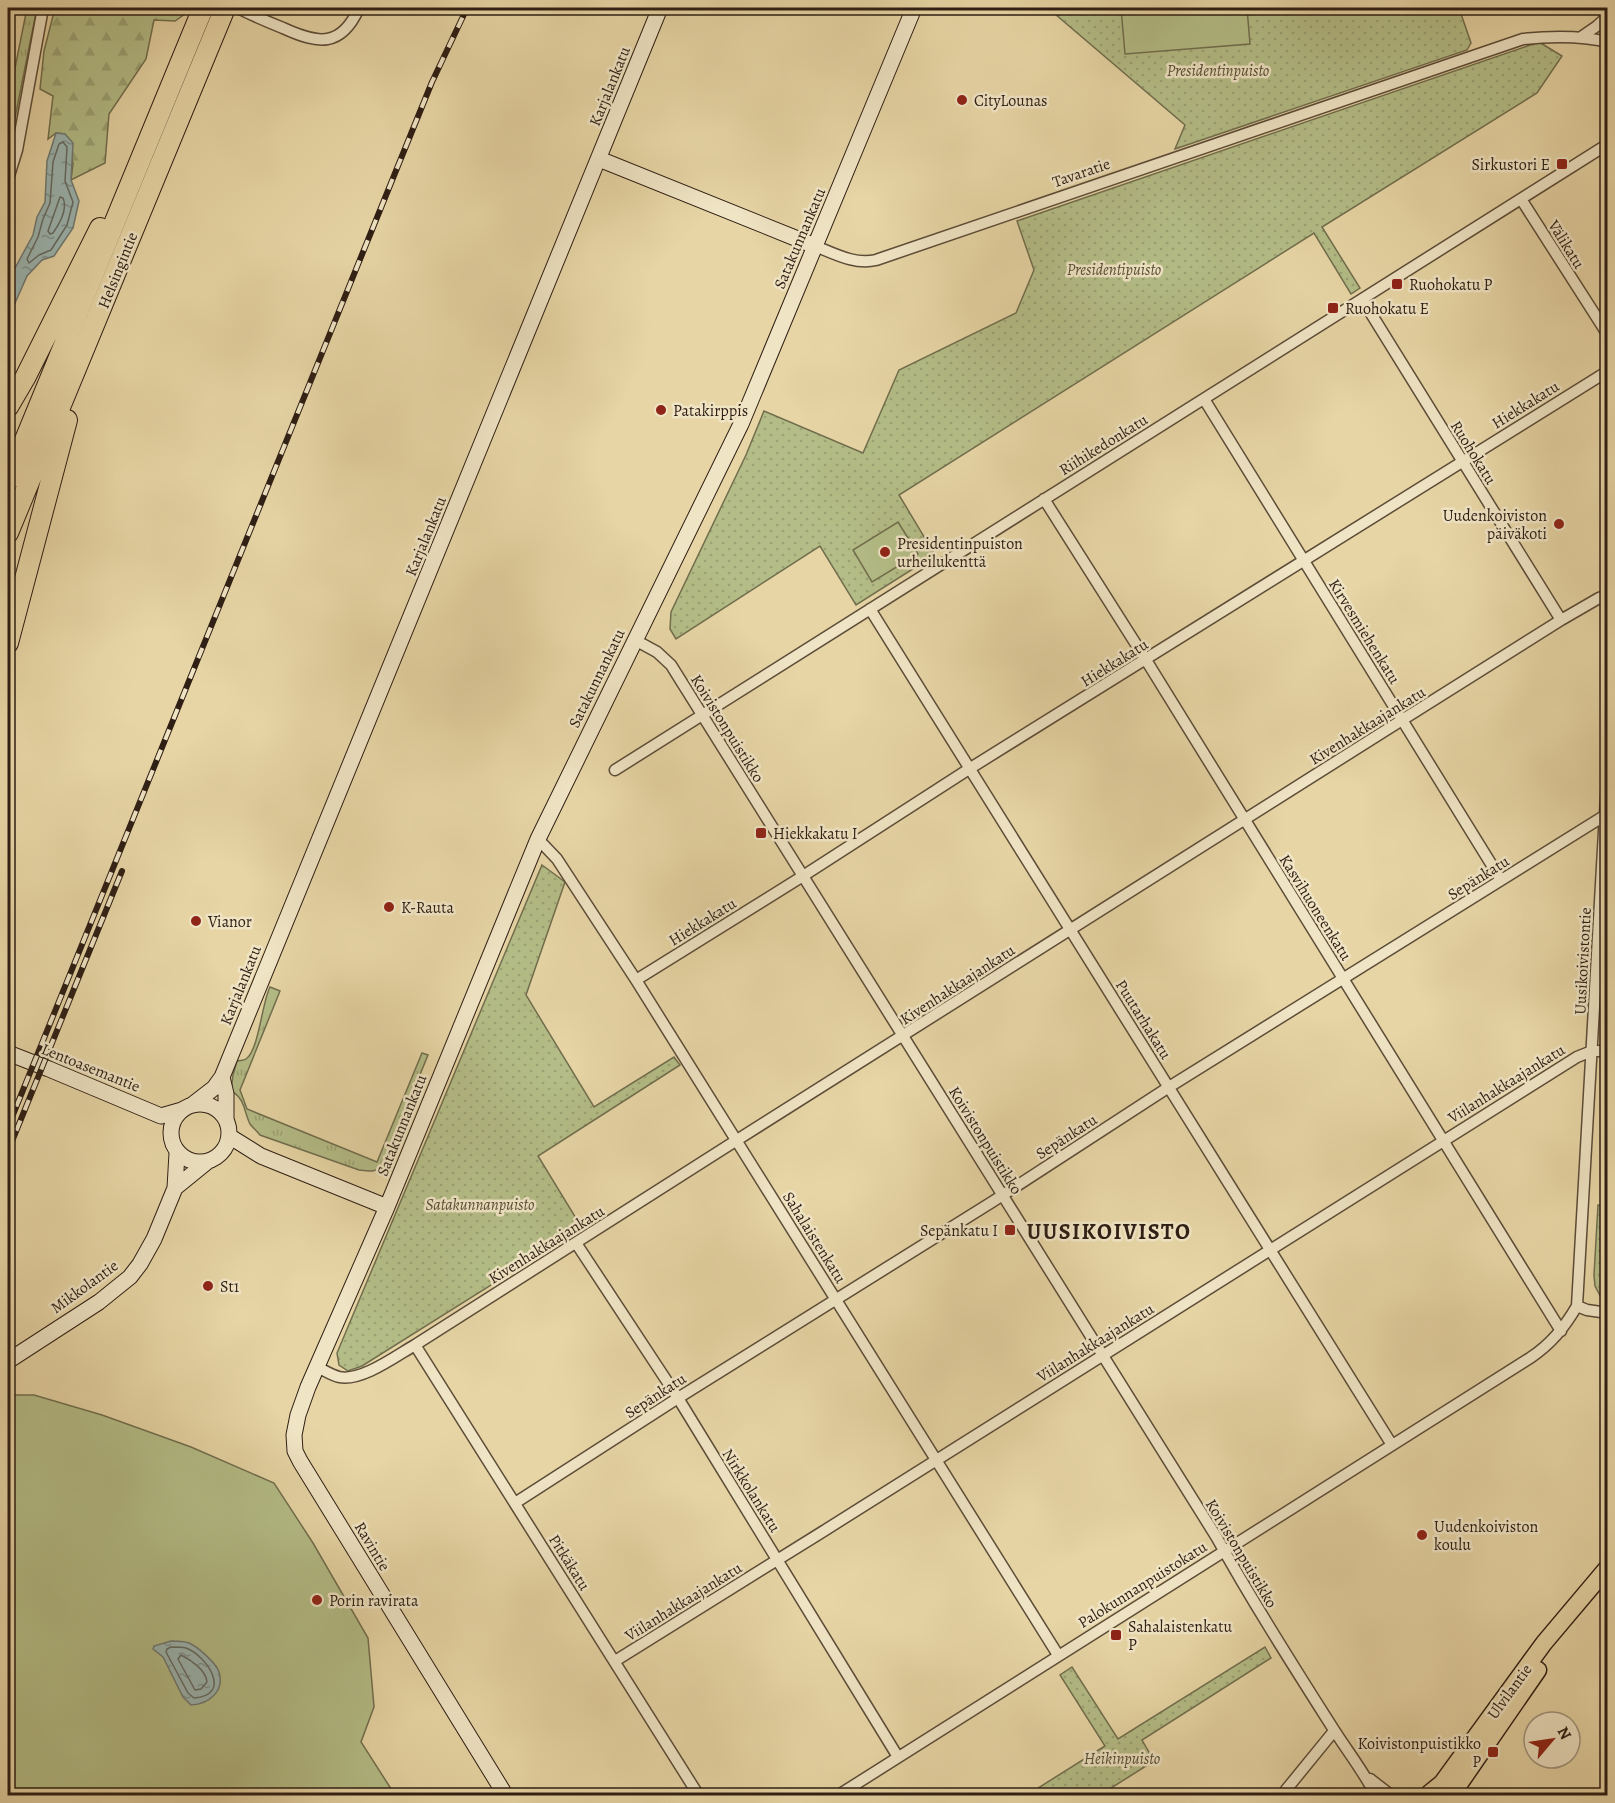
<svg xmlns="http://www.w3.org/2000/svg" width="1615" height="1803" viewBox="0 0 1615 1803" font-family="Alegreya,serif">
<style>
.grass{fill:url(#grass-tufts);stroke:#716e4e;stroke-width:1.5}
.forest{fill:url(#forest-firs);stroke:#716e4e;stroke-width:1.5}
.park{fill:url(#park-dots);stroke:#716e4e;stroke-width:1.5}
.garden{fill:#b4bd87;stroke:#716e4e;stroke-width:1.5}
.water{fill:url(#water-ripples);stroke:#6f7973;stroke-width:1.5}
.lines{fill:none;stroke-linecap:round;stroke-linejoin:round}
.shore{stroke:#646a63;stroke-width:1.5}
.street-casing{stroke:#5c4c38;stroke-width:13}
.secondary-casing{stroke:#2e1e14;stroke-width:17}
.primary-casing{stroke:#2e1e14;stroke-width:19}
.highway-casing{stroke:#2e1e14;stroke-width:22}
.street{stroke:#efe4c4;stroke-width:10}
.secondary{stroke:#efe4c4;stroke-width:15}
.primary{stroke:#e7d5a5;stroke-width:16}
.highway{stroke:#e7d5a5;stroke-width:20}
.rail-casing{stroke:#2e1e14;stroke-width:6}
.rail{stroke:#efe4c4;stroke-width:4;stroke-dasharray:11;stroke-linecap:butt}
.poi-dot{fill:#8f2418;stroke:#efe4c4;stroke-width:2}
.labels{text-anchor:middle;stroke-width:5;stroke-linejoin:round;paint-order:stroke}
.park-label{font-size:16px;font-style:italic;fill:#564e36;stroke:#efe4c4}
.street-label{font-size:16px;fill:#2e1e14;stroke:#efe4c4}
.poi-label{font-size:16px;fill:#2e1e14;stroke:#efe4c4;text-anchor:start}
.district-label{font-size:22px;font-weight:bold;letter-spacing:1.5px;fill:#2e1e14;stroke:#efe4c4}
</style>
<defs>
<pattern id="grass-tufts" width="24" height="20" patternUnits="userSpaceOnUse" patternTransform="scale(1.5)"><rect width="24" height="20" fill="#b4bd87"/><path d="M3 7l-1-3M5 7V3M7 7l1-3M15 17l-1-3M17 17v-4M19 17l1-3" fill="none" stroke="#9ba274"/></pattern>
<pattern id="forest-firs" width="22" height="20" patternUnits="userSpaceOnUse" patternTransform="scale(1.5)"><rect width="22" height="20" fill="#b4bd87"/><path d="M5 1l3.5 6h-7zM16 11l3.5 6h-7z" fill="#9ba274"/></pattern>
<pattern id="park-dots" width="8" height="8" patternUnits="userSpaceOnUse" patternTransform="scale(1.5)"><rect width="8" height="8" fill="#b4bd87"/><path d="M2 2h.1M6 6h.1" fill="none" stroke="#9ba274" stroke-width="1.8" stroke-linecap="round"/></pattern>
<pattern id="water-ripples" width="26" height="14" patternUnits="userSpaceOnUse" patternTransform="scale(1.5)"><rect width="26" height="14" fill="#9bb6b2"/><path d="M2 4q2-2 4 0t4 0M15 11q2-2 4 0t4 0" fill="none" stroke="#7f9390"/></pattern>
</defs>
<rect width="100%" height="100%" fill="#e7d5a5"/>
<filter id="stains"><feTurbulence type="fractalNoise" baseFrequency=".00333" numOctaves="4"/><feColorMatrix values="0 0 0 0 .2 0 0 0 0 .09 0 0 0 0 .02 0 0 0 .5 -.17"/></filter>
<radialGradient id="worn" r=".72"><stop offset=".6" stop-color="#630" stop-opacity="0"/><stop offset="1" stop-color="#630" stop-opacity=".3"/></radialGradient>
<path class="grass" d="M27,8H37L13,128L8,144V103Z
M270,987L280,991L240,1090L247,1109L377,1162L422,1053L428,1055L383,1165C377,1173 368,1171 359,1170L260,1135C257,1131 253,1128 250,1124C244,1112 245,1098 231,1091L233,1075L237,1061C240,1060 244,1061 246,1059C259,1050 262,1002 270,987Z"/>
<path class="forest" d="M55,8H183L185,14L175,21L154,20L146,59L109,114L105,163L71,180L73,163L64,134L56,133L48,139L53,96L40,89L44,51Z"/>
<path class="park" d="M1048,8H1459L1471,43L1467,50L1175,149L1185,125Z
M1539,42L1562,56L1537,93L1322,227L1360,288L1351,294L1314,233L899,495L935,555L856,605L820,546L676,639L670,629L671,612L746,455L764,411L863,453L899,370L1016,313L1034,270L1017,221Z
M542,865L565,882L526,995L594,1107L674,1057L680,1065L538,1156L582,1228L362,1366L348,1371L339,1365L337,1353Z
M1598,1205L1607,1206V1304L1604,1303L1595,1286L1594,1275Z
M1265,1647L1271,1658L1142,1740L1154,1761L1100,1795H1027L1105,1746L1060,1675L1072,1667L1118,1739Z"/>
<path class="garden" d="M1121,8H1247L1250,44L1125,54Z
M898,522L918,554L872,582L853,550Z
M8,1395H34L102,1415L191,1447L274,1483L313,1543L368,1638L374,1707L361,1742L395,1795L8,1796Z"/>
<path class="water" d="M56,133L65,134L73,143L71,180L79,201L73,228L54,256L42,260L27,276L8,319V281L33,235L37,217L45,202L47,161Z
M171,1641C176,1641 184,1641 189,1643C197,1646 217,1664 219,1672C225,1691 209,1704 191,1705L183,1697L163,1657L153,1649L154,1646Z"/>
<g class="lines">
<path class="shore" d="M63,142L67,147L65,181L73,202L67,225L51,250L39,255L29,263L27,259L38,237L43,219L50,203L53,162L59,144Z
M60,197L63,198C68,209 60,223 53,233L50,234L48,231Z
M171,1647C175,1647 182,1647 186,1648C207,1656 233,1695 194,1698L188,1693L166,1652L167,1649Z
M181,1655C191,1660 206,1670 207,1682L201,1689L195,1690L178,1659Z"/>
<defs>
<path id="street" d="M240,9C254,16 268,22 283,28C318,44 341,48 359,8
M1581,37L1597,26L1608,16
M8,179L17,150L43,8
M1521,199L1608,335
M815,246C835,254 855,265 876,260L1523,39C1551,36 1579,35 1608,42
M1362,299L1561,620
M1204,399L1501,880
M1044,499L1146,660L1561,1331
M870,609L1392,1445
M635,640L657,652L671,665L1217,1538C1253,1603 1294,1667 1334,1730C1348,1752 1364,1772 1376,1796
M615,770L1608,144
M538,839L557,859L636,980L1058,1655
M636,980L803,876L969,769L1608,371
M576,1243L678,1398L898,1757
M1577,1306L1608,761
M415,1345L699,1796
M317,1367C324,1370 331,1375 339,1377C361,1382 396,1356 415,1345L737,1140L1402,720L1561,620L1599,598L1608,595
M515,1503L678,1398L992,1202L1169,1087L1604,816
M615,1661C937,1462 1255,1257 1577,1057L1592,1051H1608
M1370,1779L1392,1796
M837,1796L1530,1358C1551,1344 1564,1328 1577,1306L1587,1310L1608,1313
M1281,1796L1334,1731"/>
<path id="secondary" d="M599,159L815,246
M8,1053L49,1069L161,1116L182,1110
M222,1077L226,1094V1120
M171 1133a29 29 0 1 1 58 0a29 29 0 1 1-58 0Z
M192,1105L214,1088L222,1077L660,8
M229,1136L261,1156L387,1207
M175,1188L207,1162
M8,1361L99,1302L130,1277L140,1264L154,1239L175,1188L177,1153
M506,1796L300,1461L295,1451L294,1435L298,1415L308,1387L387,1207L538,839L741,424L914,8"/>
<path id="primary" d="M1426,1796L1442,1783L1544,1643L1608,1567
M1451,1796L1538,1670"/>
<path id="highway" d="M8,407L25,378L100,228
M8,481L203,8
M8,533L225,8
M8,643L67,420"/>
</defs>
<use href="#street" class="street-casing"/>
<use href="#secondary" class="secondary-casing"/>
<use href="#primary" class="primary-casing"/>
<use href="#highway" class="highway-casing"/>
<use href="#street" class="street"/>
<use href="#secondary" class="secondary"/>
<use href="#primary" class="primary"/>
<use href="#highway" class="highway"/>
<defs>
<path id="rail" d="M8,1127L432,82L467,8
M8,1151L122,871"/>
</defs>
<use href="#rail" class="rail-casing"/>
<use href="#rail" class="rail"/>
</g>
<g class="poi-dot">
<circle cx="962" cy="100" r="6"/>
<rect x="1556" y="158" width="12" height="12" rx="3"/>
<rect x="1391" y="278" width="12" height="12" rx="3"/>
<rect x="1327" y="302" width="12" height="12" rx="3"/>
<circle cx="661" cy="410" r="6"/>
<circle cx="1559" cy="524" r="6"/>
<circle cx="885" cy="552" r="6"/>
<rect x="755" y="827" width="12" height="12" rx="3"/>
<circle cx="389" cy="907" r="6"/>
<circle cx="196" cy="921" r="6"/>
<rect x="1004" y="1224" width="12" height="12" rx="3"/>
<circle cx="208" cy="1286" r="6"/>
<circle cx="1422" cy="1535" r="6"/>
<circle cx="317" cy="1600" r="6"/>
<rect x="1110" y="1629" width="12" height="12" rx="3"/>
<rect x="1487" y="1746" width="12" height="12" rx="3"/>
</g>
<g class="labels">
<g class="park-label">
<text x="1218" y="76">Presidentinpuisto</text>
<text x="1114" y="275">Presidentipuisto</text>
<text x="480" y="1210">Satakunnanpuisto</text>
<text x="1122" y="1764">Heikinpuisto</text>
</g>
<g class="street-label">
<text transform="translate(609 86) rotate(-68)" y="6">Karjalankatu</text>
<text transform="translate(1081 172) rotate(-19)" y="6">Tavaratie</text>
<text transform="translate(799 238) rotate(-67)" y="6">Satakunnankatu</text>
<text transform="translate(1567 244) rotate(58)" y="6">Välikatu</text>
<text transform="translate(117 270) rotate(-68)" y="6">Helsingintie</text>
<text transform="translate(1525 404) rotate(-32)" y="6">Hiekkakatu</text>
<text transform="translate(1103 444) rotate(-32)" y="6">Riihikedonkatu</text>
<text transform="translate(1474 452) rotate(58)" y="6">Ruohokatu</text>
<text transform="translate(425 536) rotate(-68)" y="6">Karjalankatu</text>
<text transform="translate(1365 631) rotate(58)" y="6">Kirvesmiehenkatu</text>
<text transform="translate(1114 662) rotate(-32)" y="6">Hiekkakatu</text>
<text transform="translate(596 678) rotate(-64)" y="6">Satakunnankatu</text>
<text transform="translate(1367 725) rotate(-32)" y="6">Kivenhakkaajankatu</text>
<text transform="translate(728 728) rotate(58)" y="6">Koivistonpuistikko</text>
<text transform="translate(1478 877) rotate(-32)" y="6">Sepänkatu</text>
<text transform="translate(1316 907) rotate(58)" y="6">Kasvihuoneenkatu</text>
<text transform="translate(702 921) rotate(-32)" y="6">Hiekkakatu</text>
<text transform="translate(1582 961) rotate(-87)" y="6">Uusikoivistontie</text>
<text transform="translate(957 984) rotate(-33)" y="6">Kivenhakkaajankatu</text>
<text transform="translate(240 985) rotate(-68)" y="6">Karjalankatu</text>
<text transform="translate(1144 1019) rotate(58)" y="6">Puutarhakatu</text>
<text transform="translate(91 1067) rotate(22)" y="6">Lentoasemantie</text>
<text transform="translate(1506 1083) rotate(-32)" y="6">Viilanhakkaajankatu</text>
<text transform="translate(401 1125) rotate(-68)" y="6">Satakunnankatu</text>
<text transform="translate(1066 1136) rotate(-33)" y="6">Sepänkatu</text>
<text transform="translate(986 1140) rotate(58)" y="6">Koivistonpuistikko</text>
<text transform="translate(815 1237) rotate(58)" y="6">Sahalaistenkatu</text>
<text transform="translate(546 1244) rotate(-32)" y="6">Kivenhakkaajankatu</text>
<text transform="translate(84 1286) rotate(-36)" y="6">Mikkolantie</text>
<text transform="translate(1095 1342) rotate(-32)" y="6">Viilanhakkaajankatu</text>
<text transform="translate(655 1395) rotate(-33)" y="6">Sepänkatu</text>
<text transform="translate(752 1490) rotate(58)" y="6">Nirkkolankatu</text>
<text transform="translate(373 1546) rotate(59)" y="6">Ravintie</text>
<text transform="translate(1242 1553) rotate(59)" y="6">Koivistonpuistikko</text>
<text transform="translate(570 1562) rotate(58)" y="6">Pitkäkatu</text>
<text transform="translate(1142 1584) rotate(-32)" y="6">Palokunnanpuistokatu</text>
<text transform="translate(683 1601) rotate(-32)" y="6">Viilanhakkaajankatu</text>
<text transform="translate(1509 1691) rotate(-54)" y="6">Ulvilantie</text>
</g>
<g class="poi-label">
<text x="974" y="106">CityLounas</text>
<text x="1550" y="170" text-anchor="end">Sirkustori E</text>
<text x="1409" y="290">Ruohokatu P</text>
<text x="1345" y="314">Ruohokatu E</text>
<text x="673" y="416">Patakirppis</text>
<text x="1547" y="521" text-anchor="end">Uudenkoiviston<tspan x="1547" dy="18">päiväkoti</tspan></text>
<text x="897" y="549">Presidentinpuiston<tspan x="897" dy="18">urheilukenttä</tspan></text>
<text x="773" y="839">Hiekkakatu I</text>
<text x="401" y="913">K-Rauta</text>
<text x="208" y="927">Vianor</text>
<text x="998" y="1236" text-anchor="end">Sepänkatu I</text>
<text x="220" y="1292">St1</text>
<text x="1434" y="1532">Uudenkoiviston<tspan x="1434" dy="18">koulu</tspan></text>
<text x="329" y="1606">Porin ravirata</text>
<text x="1128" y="1632">Sahalaistenkatu<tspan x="1128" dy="18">P</tspan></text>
<text x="1481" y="1749" text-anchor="end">Koivistonpuistikko<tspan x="1481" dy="18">P</tspan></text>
</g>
<g class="district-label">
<text x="1109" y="1239">UUSIKOIVISTO</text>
</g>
</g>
<rect width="1615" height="1803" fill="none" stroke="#e7d5a5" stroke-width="30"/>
<rect x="9" y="9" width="1597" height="1785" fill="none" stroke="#2e1e14" stroke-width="3"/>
<rect x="15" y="15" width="1585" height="1773" fill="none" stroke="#2e1e14" stroke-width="1.5"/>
<g transform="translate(1552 1740) rotate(61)"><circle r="28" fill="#efe4c4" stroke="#a2957e" stroke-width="1.5"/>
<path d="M0-4.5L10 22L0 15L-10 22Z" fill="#8f2418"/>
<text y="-9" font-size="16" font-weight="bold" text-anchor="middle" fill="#2e1e14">N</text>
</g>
<rect width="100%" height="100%" filter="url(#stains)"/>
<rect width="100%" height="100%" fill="url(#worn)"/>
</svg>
